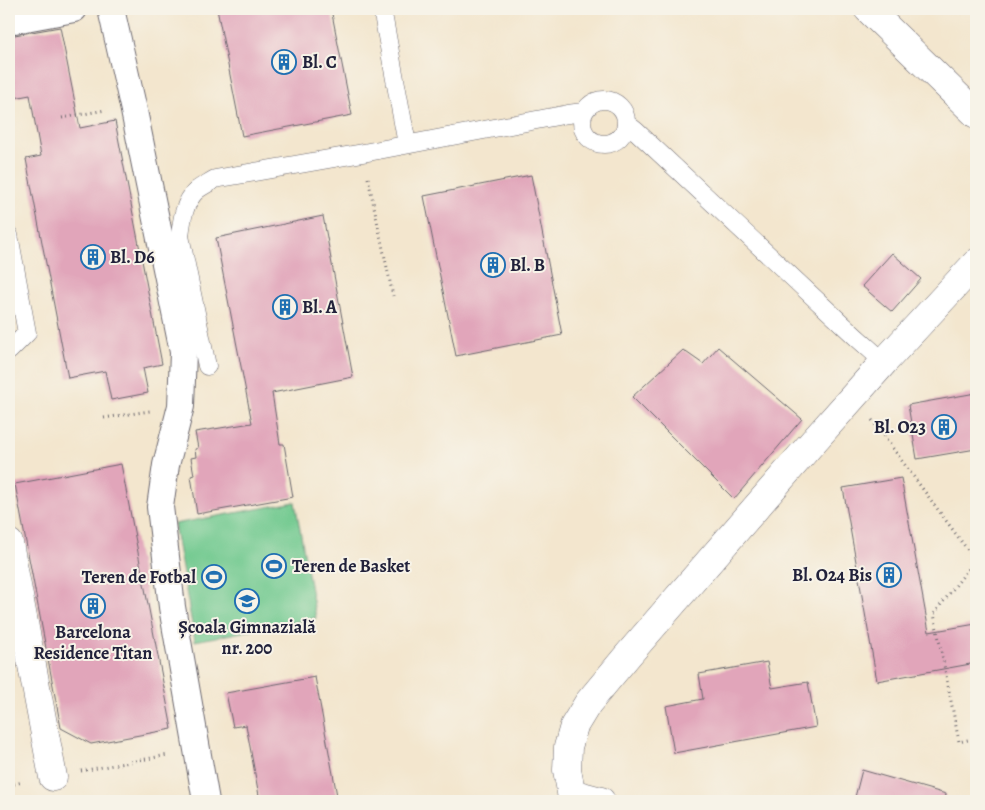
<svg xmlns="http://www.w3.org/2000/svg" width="985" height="810" viewBox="0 0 985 810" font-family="Alegreya,serif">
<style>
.green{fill:#71c98f;stroke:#4a7665}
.building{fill:#e1a5ba}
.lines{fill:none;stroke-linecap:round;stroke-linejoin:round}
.service-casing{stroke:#6b676e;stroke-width:19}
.pedestrian-casing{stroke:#6b676e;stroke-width:28}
.minor-casing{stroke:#6b676e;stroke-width:29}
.path{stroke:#6b676e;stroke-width:3;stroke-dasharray:1 4;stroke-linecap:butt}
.service{stroke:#fff;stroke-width:18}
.pedestrian{stroke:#fff;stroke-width:26}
.minor{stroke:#fff;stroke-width:28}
.labels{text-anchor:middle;stroke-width:4;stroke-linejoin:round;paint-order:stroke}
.poi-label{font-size:18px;font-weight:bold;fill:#22223b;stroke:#f7f3e8;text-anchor:start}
</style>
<rect width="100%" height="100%" fill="#f7f3e8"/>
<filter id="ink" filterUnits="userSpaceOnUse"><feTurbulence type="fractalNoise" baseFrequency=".02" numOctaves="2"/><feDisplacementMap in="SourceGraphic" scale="10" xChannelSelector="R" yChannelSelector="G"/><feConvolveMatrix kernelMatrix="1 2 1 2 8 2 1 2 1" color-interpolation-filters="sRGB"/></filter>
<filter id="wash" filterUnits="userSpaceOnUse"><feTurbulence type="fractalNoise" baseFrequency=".0096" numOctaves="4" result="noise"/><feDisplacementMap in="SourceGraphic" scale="20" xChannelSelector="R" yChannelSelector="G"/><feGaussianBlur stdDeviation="1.12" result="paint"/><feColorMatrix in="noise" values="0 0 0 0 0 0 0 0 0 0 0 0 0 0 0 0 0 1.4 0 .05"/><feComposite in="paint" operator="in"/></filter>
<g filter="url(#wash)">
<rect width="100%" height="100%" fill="#f3e6ce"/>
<path class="green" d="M295,502L316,618L195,641L174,524Z"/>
<g id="blocks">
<path class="building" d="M217,9H331L352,115L242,136Z
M60,27L80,128L115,121L162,364L143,368L148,393L111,400L105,371L68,378L26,159L41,156L30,95L9,99V36Z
M531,175L562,335L456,356L424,196Z
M323,216L353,377L272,393L280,444H284L293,497L197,514L191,476L194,475L191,458L196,457L195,449L198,448L195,432L252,423L216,238Z
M892,253L921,279L892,312L862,286Z
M718,347L802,419L734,499L632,397L683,350L703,364Z
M976,393V449L917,459L908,405Z
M121,464L172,729L91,744L61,728L15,484Z
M901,478L929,632L976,624V663L877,681L843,488Z
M767,662L772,688L808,682L816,727L674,753L666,706L703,699L699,674Z
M315,677L338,801H260L246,725L233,727L226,693Z
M862,770L946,794L945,801H854Z"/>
</g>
</g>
<g filter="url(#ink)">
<use href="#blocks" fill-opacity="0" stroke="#6b676e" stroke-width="1"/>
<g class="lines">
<defs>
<path id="service" d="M382,9L407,144
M582 122a22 22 0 1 1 44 0a22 22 0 1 1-44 0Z
M626,123L636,131L855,336L884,362
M9,235L27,333L9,351
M207,366L180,236C182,219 184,202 197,190C202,186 209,183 215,179L363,153L568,114L583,112"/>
<path id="pedestrian" d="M111,9L133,106L183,352L181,406L166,465L160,507L172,607L206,801
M9,21L74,9"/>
<path id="minor" d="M868,9L976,114
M9,543L53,777
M571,793L601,801
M573,801L567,770L568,747L574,726L588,703L628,655L812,443L884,362L976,263"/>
</defs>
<use href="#service" class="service-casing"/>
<use href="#pedestrian" class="pedestrian-casing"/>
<use href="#minor" class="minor-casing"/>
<path class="path" d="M62,118L105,110
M368,178L393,296
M104,418L150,411
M872,420L975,560L934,614L959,742L976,738
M81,771L168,755
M9,785L23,782"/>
<use href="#service" class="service"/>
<use href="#pedestrian" class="pedestrian"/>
<use href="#minor" class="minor"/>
</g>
</g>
<defs>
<symbol id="building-ring" viewBox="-11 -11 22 22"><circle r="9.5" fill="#f7f3e8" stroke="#1f6fb2" stroke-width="1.5"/><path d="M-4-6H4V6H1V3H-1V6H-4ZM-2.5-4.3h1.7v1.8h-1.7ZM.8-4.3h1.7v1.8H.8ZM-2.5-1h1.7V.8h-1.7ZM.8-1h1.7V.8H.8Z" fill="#1f6fb2"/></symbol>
<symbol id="stadium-ring" viewBox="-11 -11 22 22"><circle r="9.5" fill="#f7f3e8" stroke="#1f6fb2" stroke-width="1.5"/><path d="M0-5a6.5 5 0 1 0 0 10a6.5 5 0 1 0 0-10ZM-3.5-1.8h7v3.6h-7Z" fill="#1f6fb2"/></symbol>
<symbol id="school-ring" viewBox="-11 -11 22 22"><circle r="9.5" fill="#f7f3e8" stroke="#1f6fb2" stroke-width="1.5"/><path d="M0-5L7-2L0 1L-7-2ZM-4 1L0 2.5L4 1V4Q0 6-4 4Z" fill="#1f6fb2"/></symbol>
</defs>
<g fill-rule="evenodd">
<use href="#building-ring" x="270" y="48" width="28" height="28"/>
<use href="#building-ring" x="79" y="243" width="28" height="28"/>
<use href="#building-ring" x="479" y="251" width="28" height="28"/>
<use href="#building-ring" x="271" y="293" width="28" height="28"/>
<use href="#building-ring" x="930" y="413" width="28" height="28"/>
<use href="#stadium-ring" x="260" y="552" width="28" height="28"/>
<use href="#building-ring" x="875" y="561" width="28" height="28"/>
<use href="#stadium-ring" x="200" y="563" width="28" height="28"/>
<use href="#school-ring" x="233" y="587" width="28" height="28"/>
<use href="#building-ring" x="79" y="592" width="28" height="28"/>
</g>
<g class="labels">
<g class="poi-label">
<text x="302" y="68">Bl. C</text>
<text x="110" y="263">Bl. D6</text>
<text x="510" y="271">Bl. B</text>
<text x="302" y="313">Bl. A</text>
<text x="926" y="433" text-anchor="end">Bl. O23</text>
<text x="292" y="572">Teren de Basket</text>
<text x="872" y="581" text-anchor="end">Bl. O24 Bis</text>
<text x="196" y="583" text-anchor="end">Teren de Fotbal</text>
<text x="247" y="633" text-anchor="middle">Școala Gimnazială<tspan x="247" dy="21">nr. 200</tspan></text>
<text x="93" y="638" text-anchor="middle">Barcelona<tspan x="93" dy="21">Residence Titan</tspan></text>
</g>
</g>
<rect width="985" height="810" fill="none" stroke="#f7f3e8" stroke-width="30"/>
</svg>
